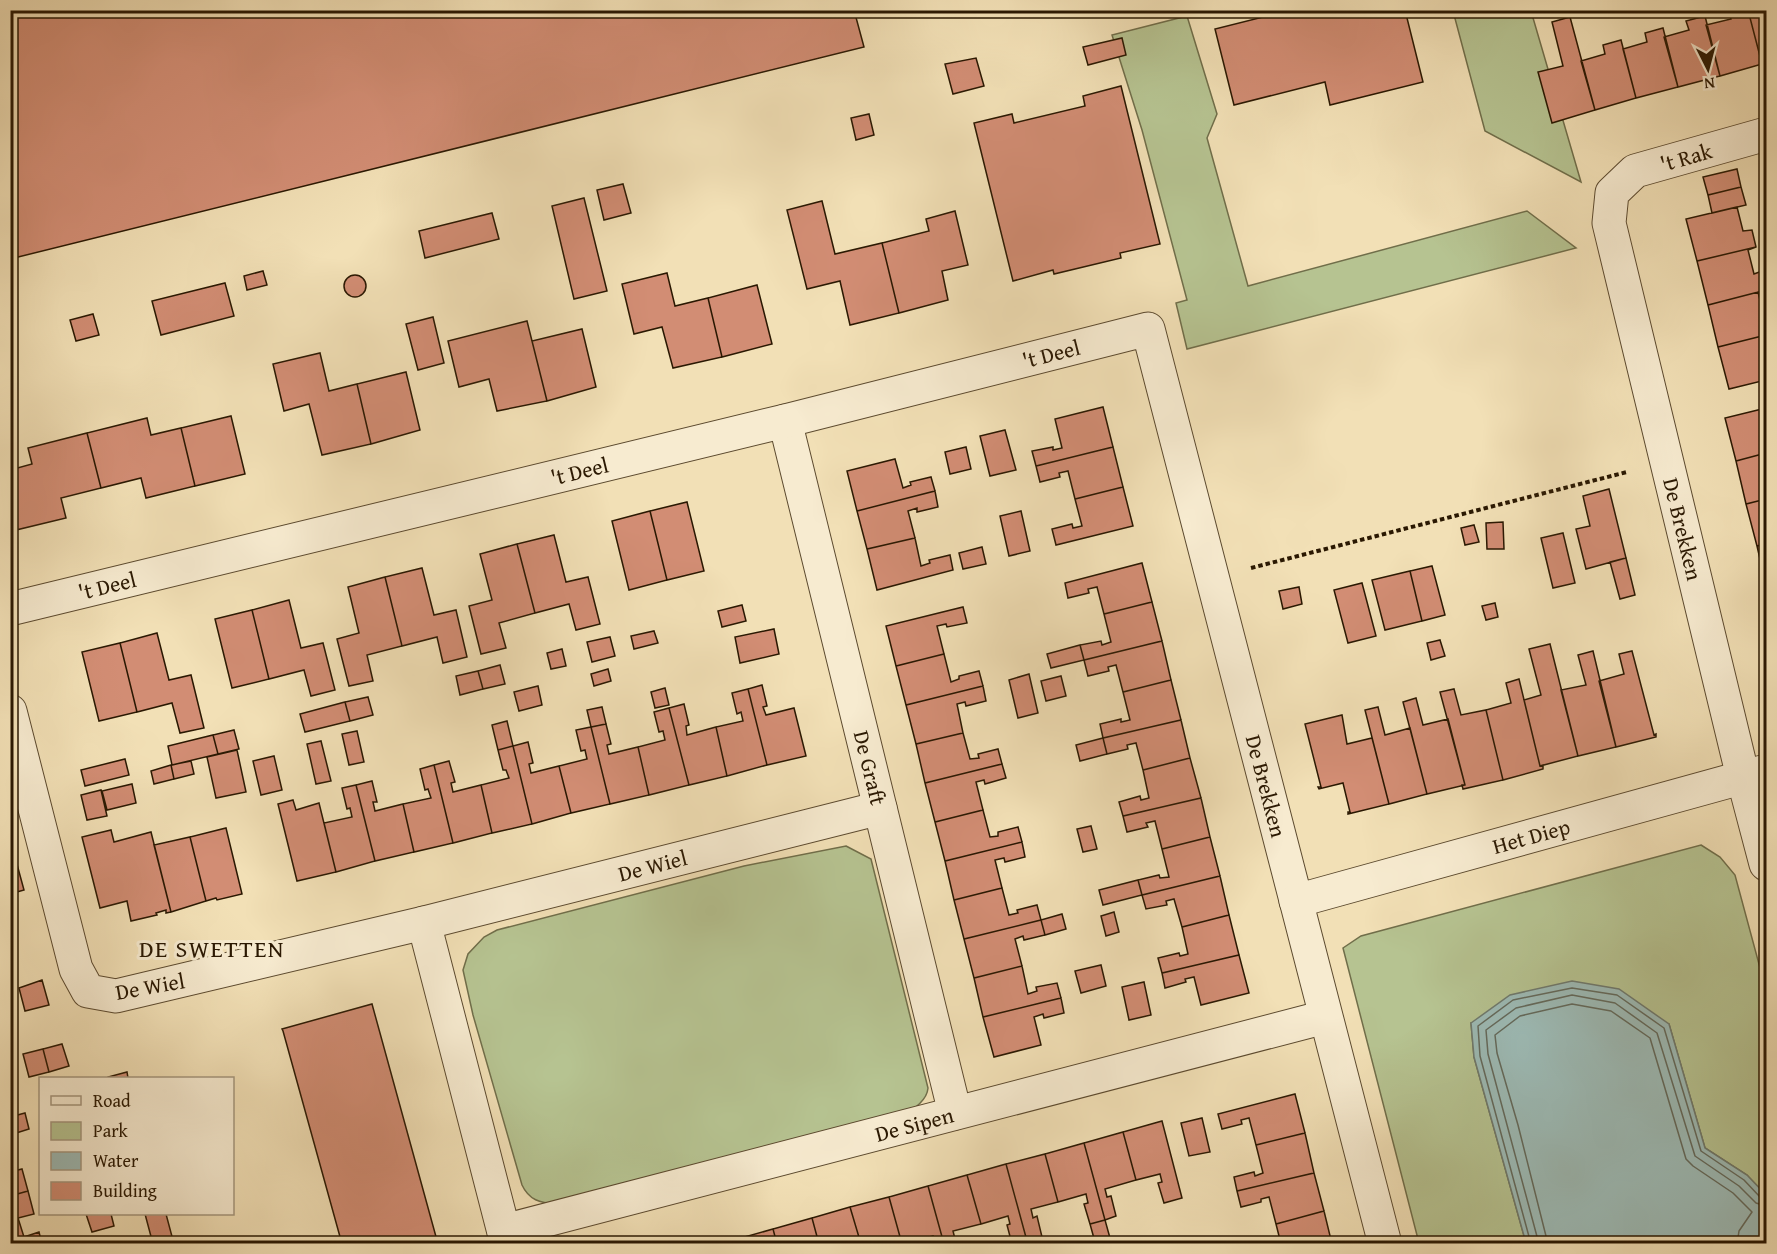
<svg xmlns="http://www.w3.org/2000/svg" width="1777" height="1254" viewBox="0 0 1777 1254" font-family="'Gentium Book Plus',serif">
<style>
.green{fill:#b6c391;stroke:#706e4a;stroke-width:1.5}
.water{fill:#9dbbb6;stroke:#6f7a6e;stroke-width:1.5}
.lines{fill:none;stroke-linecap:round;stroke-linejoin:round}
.shore{stroke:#646a5c;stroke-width:1.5}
.building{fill:#d28d74;stroke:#2a1802;stroke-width:1.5}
.minor-casing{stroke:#5c4a2f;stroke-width:35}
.path{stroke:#2a1802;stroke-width:4;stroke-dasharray:4.5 3;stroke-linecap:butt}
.minor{stroke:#f7ebd0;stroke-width:33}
.labels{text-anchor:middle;stroke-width:6;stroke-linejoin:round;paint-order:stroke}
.street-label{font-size:22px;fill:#2a1802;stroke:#f7ebd0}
.neighbourhood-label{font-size:24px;letter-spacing:1.5px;fill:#2a1802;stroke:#f7ebd0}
</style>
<rect width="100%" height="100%" fill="#f2e0b6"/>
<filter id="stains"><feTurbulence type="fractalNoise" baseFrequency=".00333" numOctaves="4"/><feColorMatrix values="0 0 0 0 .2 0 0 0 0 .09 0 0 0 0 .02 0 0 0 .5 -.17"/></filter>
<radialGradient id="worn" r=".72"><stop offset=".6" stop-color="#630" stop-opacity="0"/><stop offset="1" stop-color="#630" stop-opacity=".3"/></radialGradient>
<path class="green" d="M1453,11H1531L1581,182L1485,131Z
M1187,16L1217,114L1207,138L1248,286L1527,211L1576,248L1187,349L1176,303L1187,300L1142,130L1112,35Z
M1701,845L1720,857L1735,875L1766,990V1195L1747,1175L1705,1148L1669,1024L1471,1023L1474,1057L1526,1243H1419L1343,948L1361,936Z
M846,846L871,859L928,1088C927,1102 910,1111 900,1118L556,1204C540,1203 529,1200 522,1185L473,1015L463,970L468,954L484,937L497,930L744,866Z"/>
<path class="water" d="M1572,981L1619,989L1669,1024L1705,1148L1747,1175L1766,1195V1229L1759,1243H1526L1474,1057L1471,1023L1510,995Z"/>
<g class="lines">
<path class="shore" d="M1531,1244L1480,1056L1478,1026L1513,1000L1572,988L1617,995L1664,1028L1701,1151L1744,1180L1760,1197L1766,1199
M1539,1244L1488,1054L1486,1030L1516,1008L1572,995L1615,1003L1657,1033L1695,1156L1739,1186L1756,1203L1766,1206
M1548,1244L1518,1125L1497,1053L1495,1035L1520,1016L1572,1004L1611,1011L1650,1038L1686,1159L1693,1166L1733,1193L1752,1212L1739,1231L1737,1244"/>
</g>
<path class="building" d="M10,10H854L864,47L10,259Z
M1291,10H1405L1423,82L1330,105L1325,82L1234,105L1215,29Z
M1728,10H1748L1762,64L1720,76L1706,25L1731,19Z
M1748,10H1766V63L1762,64Z
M1705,16L1720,76L1678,87L1664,37L1689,30L1686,21Z
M1570,17L1595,110L1552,123L1538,72L1563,66L1552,22Z
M1663,28L1678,87L1636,98L1623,49L1647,42L1645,33Z
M1122,38L1126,55L1088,65L1083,47Z
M1621,40L1636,98L1595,110L1581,61L1605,54L1603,45Z
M976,58L984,86L953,94L945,64Z
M1121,86L1160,244L1120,253L1121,258L1054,274L1053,270L1013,281L974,123L1012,114L1014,123L1085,106L1083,96Z
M869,114L874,135L856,140L851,118Z
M1737,169L1741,187L1708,195L1703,177Z
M623,184L631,213L604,220L597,190Z
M1741,187L1746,205L1712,213L1708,195Z
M584,198L607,291L574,299L552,206Z
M822,201L835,254L882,243L899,313L850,325L840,281L807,289L787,210Z
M1737,207L1743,231L1752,230L1756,247L1697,261L1686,219Z
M955,211L968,265L942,271L948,300L899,313L882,243L929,231L926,219Z
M492,213L499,239L425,258L419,231Z
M1756,247L1748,250L1754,274L1762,271L1766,290L1708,305L1697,261Z
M263,271L267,285L247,290L244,276Z
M667,273L675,306L708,298L722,357L673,368L662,327L634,334L622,284Z
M344 286a11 11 0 1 1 22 0a11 11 0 1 1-22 0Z
M225,283L234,316L161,335L152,301Z
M757,285L772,344L722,357L708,298Z
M1766,290L1758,292L1764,316H1766V335L1718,347L1708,305Z
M93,314L99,335L76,341L70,320Z
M433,317L444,363L418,370L406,324Z
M527,321L547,401L497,411L489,379L459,387L448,341Z
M582,329L596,387L547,401L532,341Z
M1766,335V380L1729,389L1718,347Z
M320,353L329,391L357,384L371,444L322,455L309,404L284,411L273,364Z
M406,372L420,430L371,444L357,384Z
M1103,407L1113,447L1036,466L1032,451L1053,447V450L1062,448L1055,419Z
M1766,408V453L1736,461L1725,418Z
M231,416L245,474L195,486L181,428Z
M147,418L151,435L181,428L195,486L146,498L141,478L101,488L87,433Z
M1005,430L1016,470L990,476L980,436Z
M87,433L101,488L61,498L66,518L16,530L10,506V470L32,464L28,448Z
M966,447L971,469L950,474L945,452Z
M1113,447L1123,487L1075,499L1068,471L1059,473L1060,477L1040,482L1036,466Z
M1766,453V499L1746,504L1736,461Z
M895,459L903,488L911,485L910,482L931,477L935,491L857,511L847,471Z
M1123,487L1133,526L1056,545L1052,529L1072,524L1073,528L1082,526L1075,499Z
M1609,489L1626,558L1586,569L1576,529L1590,526L1583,496Z
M935,491L938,507L917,512V508L908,511L915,538L867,549L857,511Z
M1766,499V544L1757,546L1746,504Z
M687,502L704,571L667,580L650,511Z
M10,506L16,530L10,531Z
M650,511L667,580L629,590L612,521Z
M1021,511L1030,551L1009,556L1000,516Z
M1503,522L1504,549H1487L1486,523Z
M1474,525L1479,542L1465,545L1461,528Z
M1563,533L1575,583L1553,588L1541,538Z
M554,535L566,582L588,577L600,624L576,630L569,604L535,613L517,544Z
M915,538L921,566L930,563L929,560L950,555L953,570L877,590L867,549Z
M517,544L535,613L499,623L506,648L481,654L469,606L492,600L480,554Z
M1766,544V585L1757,546Z
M982,547L986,564L963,569L959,553Z
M1626,558L1635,595L1620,599L1610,562Z
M1142,563L1152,602L1104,614L1097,587L1088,589L1089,593L1068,598L1065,583Z
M1432,566L1445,615L1422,621L1410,571Z
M422,568L434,615L456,610L467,657L443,663L437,637L402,646L385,577Z
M1410,571L1422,621L1385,630L1372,580Z
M385,577L402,646L367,655L373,681L349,686L337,639L359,633L348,587Z
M1362,583L1376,636L1348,643L1334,590Z
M1299,587L1302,604L1283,609L1279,591Z
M289,600L301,648L323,643L335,690L311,696L304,670L269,679L252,610Z
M1152,602L1162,641L1084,660L1080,645L1101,641L1102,645L1111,642L1104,614Z
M1495,603L1498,617L1486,620L1482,606Z
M742,605L746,621L722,627L718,611Z
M963,607L967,623L947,627L946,624L937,626L944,654L896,666L886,626Z
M252,610L269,679L232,688L215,619Z
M774,629L779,654L740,663L735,637Z
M654,631L658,643L634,649L631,636Z
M157,633L169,680L191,675L204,728L180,733L172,703L137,712L120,643Z
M610,637L615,656L592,662L587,642Z
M1440,640L1445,656L1431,660L1427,643Z
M1162,641L1171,680L1123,692L1116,665L1108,667L1109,671L1088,676L1084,660Z
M120,643L137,712L99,721L82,652Z
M1550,644L1578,756L1540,766L1524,700L1541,695L1529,649Z
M1080,645L1084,660L1051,668L1047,654Z
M562,649L566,666L551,669L547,653Z
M1593,651L1616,747L1578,756L1561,690L1586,685L1578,655Z
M1632,651L1654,735L1656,734V737L1616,747L1599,681L1624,674L1619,654Z
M944,654L951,682L959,679V676L979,671L983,686L906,705L896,666Z
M500,665L505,684L483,689L478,671Z
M608,669L611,681L594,686L591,674Z
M478,671L483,689L460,695L456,676Z
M1029,674L1038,713L1018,718L1009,680Z
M1061,676L1066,696L1046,701L1041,681Z
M1519,679L1540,766L1543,765V769L1503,780L1486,710L1511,703L1506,683Z
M1171,680L1181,720L1103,738L1100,724L1121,719V722L1130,720L1123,692Z
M762,685L767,706L763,707L766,715L794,708L806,756L767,765L748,689Z
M538,686L542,705L519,711L514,692Z
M983,686L986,701L966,706L965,702L957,704L963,733L916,744L906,705Z
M665,688L669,705L655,708L651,692Z
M748,689L767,765L727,776L716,727L743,721L741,712L737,714L732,693Z
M1454,689L1461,715L1486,710L1503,780L1463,789L1462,785H1465L1440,692Z
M368,697L373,715L350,721L345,702Z
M1416,698L1423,725L1448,719L1465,785L1427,794L1403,702Z
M345,702L350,721L305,732L300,714Z
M684,704L689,725L686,726L687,735L716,727L727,776L689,785L669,708Z
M602,707L606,724L591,727L587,710Z
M1378,707L1385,735L1410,728L1427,794L1389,804L1365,710Z
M669,708L689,785L649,795L638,747L665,740L663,731L659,732L654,712Z
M1342,715L1347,744L1372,738L1389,804L1348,814V812H1350L1343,783L1319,789L1318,787H1321L1305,724Z
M1181,720L1190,758L1143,770L1136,743L1127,745L1128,749L1107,754L1103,738Z
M507,721L513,746L498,750L492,725Z
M606,724L611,744L607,745L609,754L638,747L649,795L610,804L591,727Z
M591,727L610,804L571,813L559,766L587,759L585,750L581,751L576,730Z
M234,730L239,749L218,754L213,735Z
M357,731L364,762L349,765L342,734Z
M963,733L970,759L979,758L978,754L998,749L1002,764L925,783L916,744Z
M213,735L218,754L172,765L168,746Z
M1103,738L1107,754L1080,761L1076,745Z
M321,741L331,781L316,784L307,744Z
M528,742L533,763L529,764L531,773L559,766L571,813L532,824L513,746Z
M513,746L532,824L492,833L481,785L509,778L506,770H503L498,750Z
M237,750L246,792L216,798L207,757Z
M274,756L282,790L261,795L253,761Z
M1190,758L1201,798L1123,816L1119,802L1140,796L1141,800L1149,798L1143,770Z
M125,759L129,775L85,786L81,770Z
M191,761L194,774L174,779L171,765Z
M449,761L455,782L451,783L453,792L481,785L492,833L453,843L434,765Z
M1002,764L1006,778L985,784L984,780L976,782L983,810L935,822L925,783Z
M171,765L174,779L154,784L151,771Z
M434,765L453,843L414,852L403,804L431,798L428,789L425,790L420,769Z
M372,781L377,802H373L375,811L403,804L414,852L375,861L356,785Z
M132,784L136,803L107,810L102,791Z
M356,785L375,861L336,872L324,823L352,817L350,808L347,809L342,788Z
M101,790L107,816L87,820L81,795Z
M1201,798L1210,837L1162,849L1155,821L1146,823L1148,827L1127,832L1123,816Z
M293,800L296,810L319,803L336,872L297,881L278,804Z
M983,810L990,837L998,836V832L1018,827L1022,842L945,861L935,822Z
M1091,826L1097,849L1083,852L1077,829Z
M226,828L242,894L217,900L216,898L206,901L190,837Z
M111,830L114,842L151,832L171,912L166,913V910L156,913L157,915L131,921L127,901L100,908L82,837Z
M190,837L206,901L171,912L154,845Z
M1210,837L1220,876L1142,895L1138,880L1159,875L1160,878L1169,877L1162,849Z
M1022,842L1025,857L1005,862L1004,858L995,860L1002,888L954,900L945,861Z
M15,857L24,890L10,894V858Z
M1220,876L1229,915L1182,927L1174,899L1166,901L1167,905L1146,909L1142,895Z
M1138,880L1142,895L1103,905L1099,890Z
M1002,888L1009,915L1018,913L1017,910L1037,905L1041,920L964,939L954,900Z
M1114,912L1119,932L1106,936L1101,916Z
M1062,914L1066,929L1045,935L1041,920Z
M1229,915L1239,955L1162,973L1158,958L1179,953L1180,956L1188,954L1182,927Z
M1041,920L1045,935L1024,940L1023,936L1015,939L1022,966L974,978L964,939Z
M1239,955L1249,993L1201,1005L1194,977L1185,979L1186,982L1165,988L1162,973Z
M1101,965L1106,986L1081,993L1075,971Z
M1022,966L1028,994L1037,991L1036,987L1057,983L1061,998L983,1017L974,978Z
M42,980L49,1005L25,1011L19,988Z
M1144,982L1151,1015L1129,1020L1122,987Z
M1061,998L1064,1013L1044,1018L1043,1014L1034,1017L1041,1045L994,1057L983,1017Z
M372,1004L438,1244H342L283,1031L282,1029Z
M62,1044L69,1066L49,1072L43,1049Z
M43,1049L49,1072L29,1077L23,1054Z
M127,1072L128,1078H108V1077Z
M1295,1094L1305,1133L1256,1145L1249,1118L1241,1120L1242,1124L1222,1129L1218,1114Z
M25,1113L29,1129L10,1135V1117Z
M1202,1118L1210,1152L1189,1156L1181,1123Z
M1162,1121L1182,1198L1164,1203L1158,1183L1162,1182L1160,1174L1136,1180L1123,1132Z
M1123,1132L1136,1180L1105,1189L1107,1197L1111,1196L1116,1216L1105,1220L1084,1143Z
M1305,1133L1314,1173L1237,1191L1234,1177L1254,1172L1255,1176L1263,1173L1256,1145Z
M1084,1143L1105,1220L1090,1224L1084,1204L1088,1203L1086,1194L1058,1202L1045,1154Z
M1045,1154L1058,1202L1031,1209L1033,1218L1037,1216L1042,1237L1027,1241L1006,1164Z
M1006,1164L1027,1241L1017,1244H1012L1007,1225L1010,1224L1008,1216L981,1224L967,1175Z
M22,1169L28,1191L10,1196V1172Z
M1314,1173L1324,1211L1276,1224L1269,1197L1261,1199V1202L1241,1207L1237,1191Z
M967,1175L981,1224L953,1231L955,1239L959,1238L960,1244H944L928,1186Z
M928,1186L944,1244H934L933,1236L902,1244L889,1197Z
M28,1191L34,1214L18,1218L24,1237L39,1232L42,1244H10V1196Z
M889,1197L902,1244H861L850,1207Z
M850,1207L861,1244H819L812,1218Z
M1324,1211L1332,1244H1281L1276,1224Z
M86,1214H111L114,1226L92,1232Z
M145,1214H166L174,1244H153Z
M812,1218L819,1244H777L773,1229Z
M1105,1220L1110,1238L1095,1242L1090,1224Z
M773,1229L777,1244H735L734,1240Z"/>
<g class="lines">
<defs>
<g id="minor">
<path id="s1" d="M1766,134L1635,171L1612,193L1609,223L1743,777L1766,864"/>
<path id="s2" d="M785,421L955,1113"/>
<path id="s3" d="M10,609L785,421L1148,329L1385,1244"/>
<path id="s4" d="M10,711L76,969L88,991L116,996L424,923L880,808"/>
<path id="s5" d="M1296,901L1766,771"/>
<path d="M424,923L507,1244"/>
<path id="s6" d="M504,1231L1325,1017"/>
</g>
</defs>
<use href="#minor" class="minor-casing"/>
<path class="path" d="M1251,568L1627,472"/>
<use href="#minor" class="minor"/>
</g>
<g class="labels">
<g class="street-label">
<text transform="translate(1686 157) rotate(-16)" y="8">'t Rak</text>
<text dy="8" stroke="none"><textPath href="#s3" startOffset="1072">'t Deel</textPath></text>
<text dy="8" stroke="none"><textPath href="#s3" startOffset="586">'t Deel</textPath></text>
<text dy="8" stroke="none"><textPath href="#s1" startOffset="513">De Brekken</textPath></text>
<text dy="8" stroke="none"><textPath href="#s3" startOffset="100">'t Deel</textPath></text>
<text dy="8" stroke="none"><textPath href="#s2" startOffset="357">De Graft</textPath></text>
<text dy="8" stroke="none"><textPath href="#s3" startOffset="1644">De Brekken</textPath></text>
<text dy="8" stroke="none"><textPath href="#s5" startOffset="244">Het Diep</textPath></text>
<text dy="8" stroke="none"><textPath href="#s4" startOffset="872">De Wiel</textPath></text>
<text transform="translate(150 986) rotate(-10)" y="8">De Wiel</text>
<text dy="8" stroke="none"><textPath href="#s6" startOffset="424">De Sipen</textPath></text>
</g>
<g class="neighbourhood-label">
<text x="212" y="957">DE SWETTEN</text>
</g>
</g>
<rect width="1777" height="1254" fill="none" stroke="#f2e0b6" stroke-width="36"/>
<rect x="12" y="12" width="1753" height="1230" fill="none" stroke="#2a1802" stroke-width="3"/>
<rect x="18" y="18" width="1741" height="1218" fill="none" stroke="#2a1802" stroke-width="1.5"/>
<rect x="39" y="1077" width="195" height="138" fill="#f7ebd0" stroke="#a5977e" stroke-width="1.5"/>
<rect x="51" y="1096" width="30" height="9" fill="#f7ebd0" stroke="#a5977e" stroke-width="1.5"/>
<text x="93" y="1107" font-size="18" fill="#2a1802">Road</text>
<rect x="51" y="1122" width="30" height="18" fill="#b6c391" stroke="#a5977e" stroke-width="1.5"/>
<text x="93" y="1137" font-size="18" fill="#2a1802">Park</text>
<rect x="51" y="1152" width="30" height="18" fill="#9dbbb6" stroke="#a5977e" stroke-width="1.5"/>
<text x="93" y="1167" font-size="18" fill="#2a1802">Water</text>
<rect x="51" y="1182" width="30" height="18" fill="#d28d74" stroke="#a5977e" stroke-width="1.5"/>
<text x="93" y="1197" font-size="18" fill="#2a1802">Building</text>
<g transform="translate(1708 69) rotate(174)" stroke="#f7ebd0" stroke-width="4.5" paint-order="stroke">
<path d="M0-4.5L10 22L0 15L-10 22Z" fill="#2a1802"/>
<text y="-9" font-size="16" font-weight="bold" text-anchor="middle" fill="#2a1802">N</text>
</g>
<rect width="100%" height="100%" filter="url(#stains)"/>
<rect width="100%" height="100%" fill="url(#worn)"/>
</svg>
